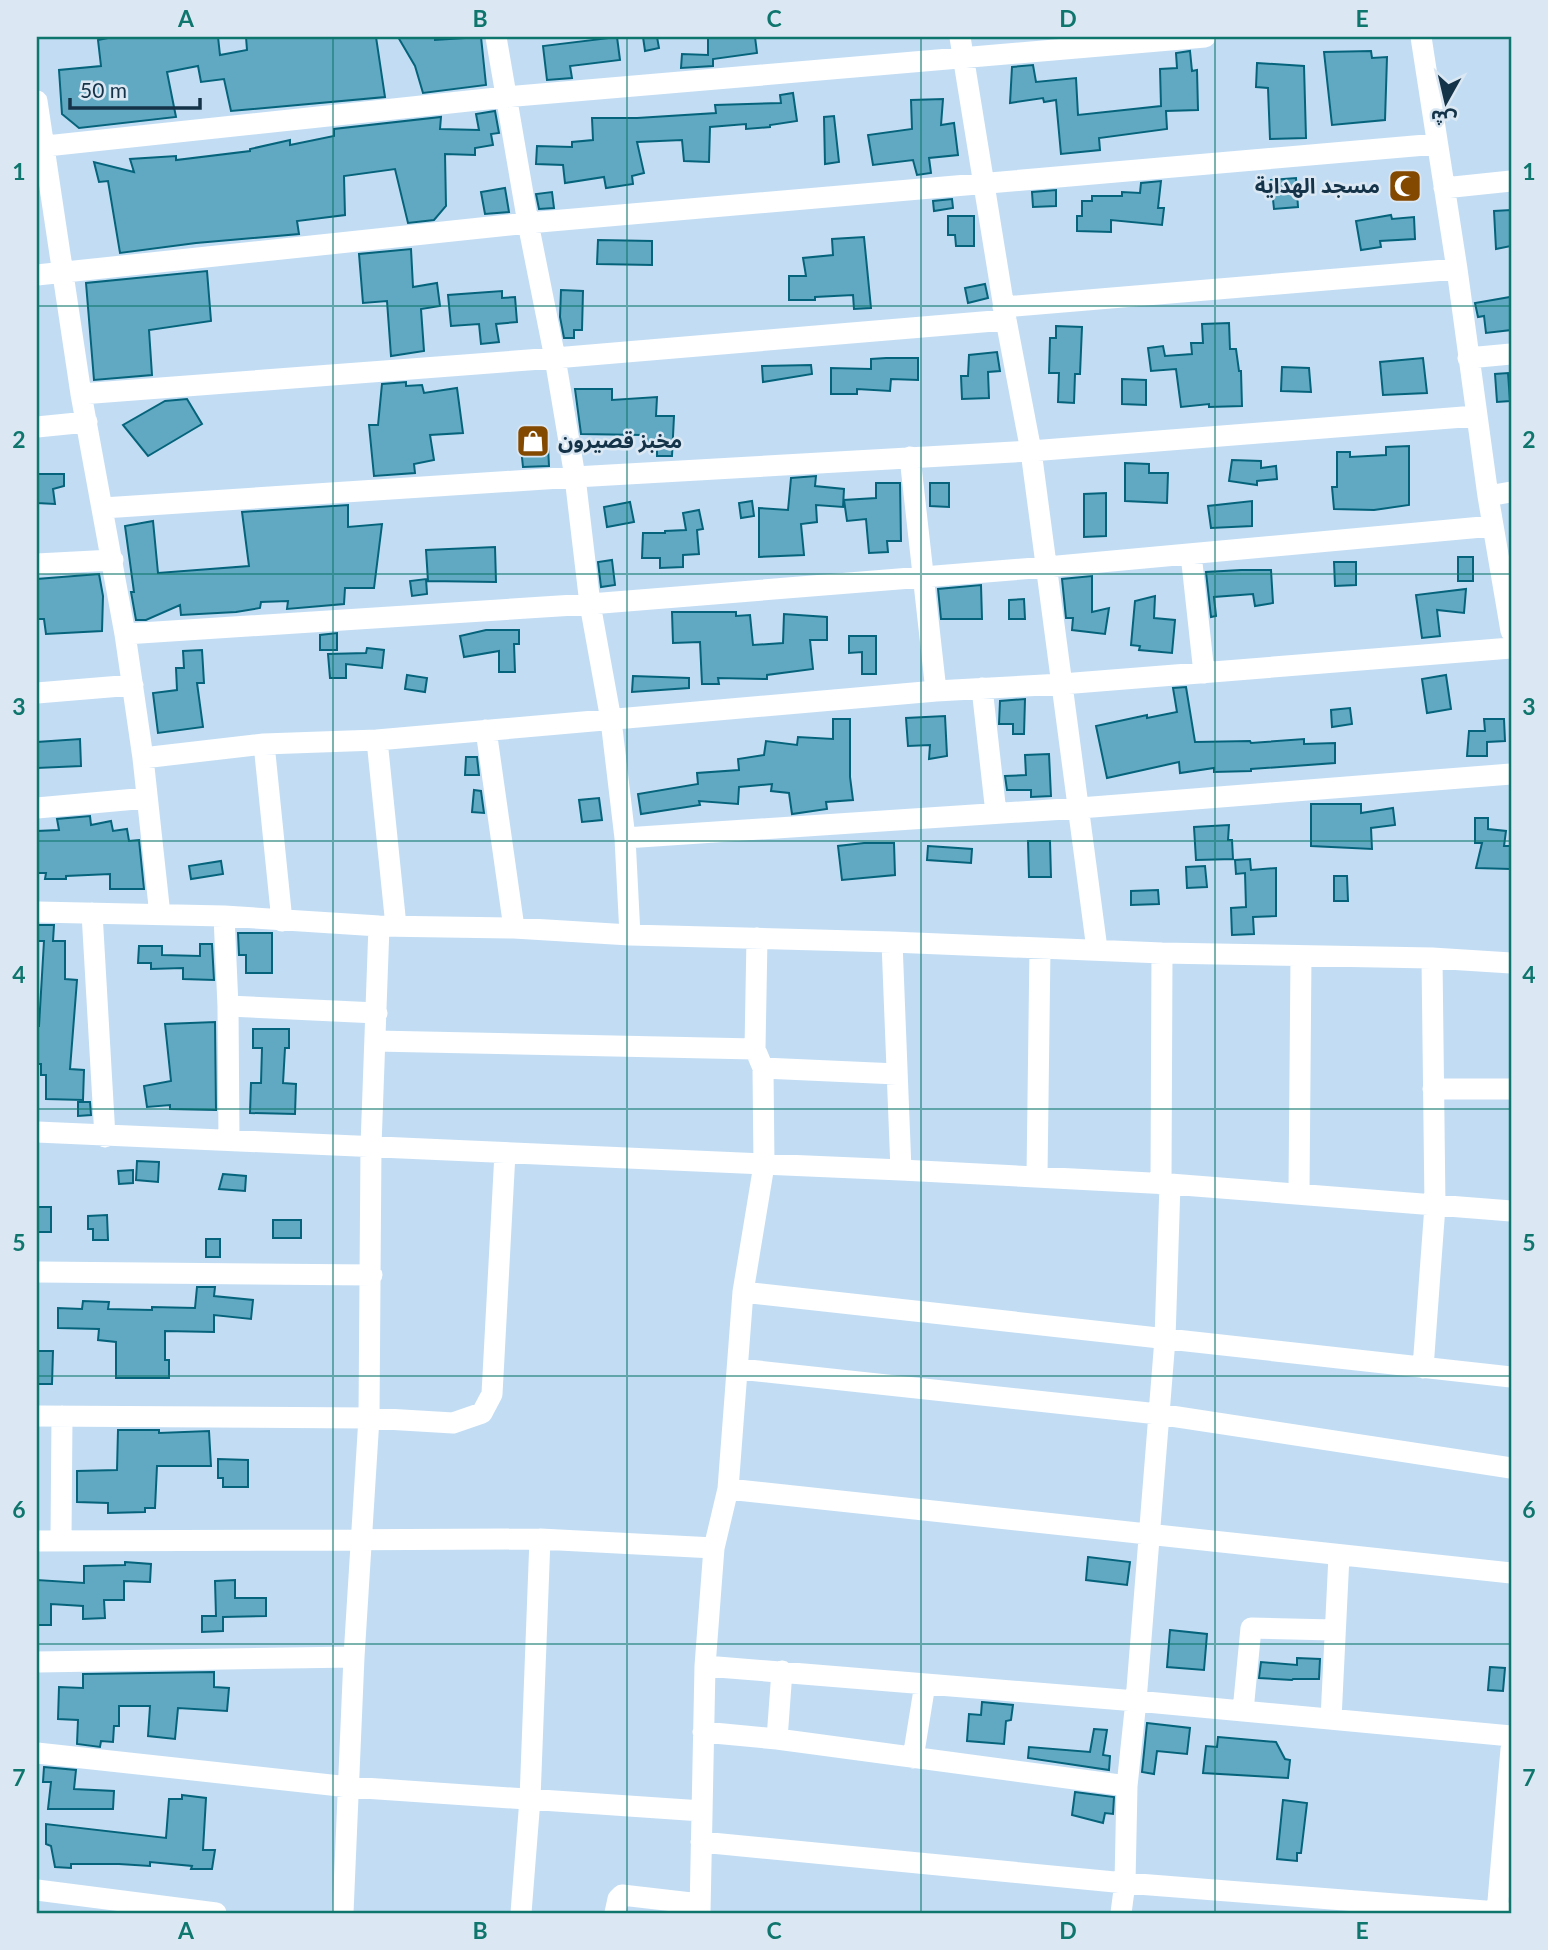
<svg xmlns="http://www.w3.org/2000/svg" width="1548" height="1950" viewBox="0 0 1548 1950" font-family="Lato,'Noto Sans Arabic',sans-serif">
<style>
.building{fill:#61a9c2;stroke:#05647b;stroke-width:2}
.lines{fill:none;stroke-linecap:round;stroke-linejoin:round}
.minor{stroke:#fff;stroke-width:21}
.grid{fill:none;stroke:#0f766e;stroke-width:2;stroke-opacity:0.55}
.labels{text-anchor:middle;stroke-width:5;stroke-linejoin:round;paint-order:stroke}
.poi-label{font-size:21px;font-weight:bold;fill:#143348;stroke:#dbe8f3;text-anchor:end}
.neatline{fill:none;stroke:#0f766e;stroke-width:2.5}
.grid-label{font-size:23px;text-anchor:middle;font-weight:bold;fill:#0f766e}
</style>
<rect width="100%" height="100%" fill="#c2ddf3"/>
<path class="building" d="M113,37H218L220,55L247,50L246,37H376L385,97L231,111L224,79L201,82L198,66L167,72L176,117L79,128L62,114L59,70L101,66L98,40Z
M398,37H435V40L481,37L486,85L423,93L415,66Z
M617,37L620,60L570,66L572,78L547,80L543,46Z
M643,37H657L659,48L645,51Z
M708,37H755L757,53L713,59V66L681,68L682,54L708,55Z
M1190,51L1192,71L1197,70L1198,110L1166,111L1167,129L1099,138L1100,150L1061,154L1056,100L1044,102L1043,98L1010,103L1012,67L1033,65L1036,82L1076,78L1078,115L1161,106L1160,69L1177,68L1176,53Z
M1371,51L1372,58L1387,57L1385,120L1332,125L1324,52Z
M1257,63L1304,66L1306,138L1270,139L1268,88L1256,87Z
M793,93L797,121L770,125V127L746,129V124L710,127L709,162L684,161L682,140L637,142L644,173L632,176L633,184L606,188L604,177L565,183L563,165L536,164L537,146L572,147V142L593,140L592,118H637L716,113L715,105L781,103L780,95Z
M943,99L941,125L954,123L958,155L929,158L931,173L917,175L913,160L873,165L868,135L912,129L911,100Z
M495,111L499,133L491,134L493,145L475,148V155L445,154L446,206L434,220L408,223L395,169L344,176L345,215L297,221L299,234L196,243L120,253L108,181L99,182L94,162L134,172L130,159L176,156V160L250,151V149L290,140V145L334,136V129L441,117L440,129L479,130L476,114Z
M834,116L839,162L825,164L824,117Z
M1296,178L1298,207L1274,209L1271,180Z
M1161,181L1158,208H1164L1162,225L1111,220V232L1077,231V216H1082V201H1092V196H1122V192L1140,193L1141,183Z
M505,188L509,212L485,214L481,192Z
M1056,190V206L1033,207L1032,192Z
M552,192L554,208L539,209L536,194Z
M952,199L953,208L934,211L933,201Z
M1511,210V246L1496,249L1494,211Z
M1391,215L1392,219L1414,217L1415,239L1380,241L1381,247L1361,250L1356,221Z
M948,216H974V246H956L955,235H948Z
M864,237L871,308L854,309L853,295L815,297V300H789V276H806L803,258L833,255L832,239Z
M598,240L652,241V265L597,264Z
M411,249L413,287L437,283L440,306L421,309L424,351L391,356L387,301L363,303L359,254Z
M207,271L211,321L149,330L152,375L94,380L86,283Z
M985,284L988,298L968,303L965,288Z
M561,290L583,291L582,330H574V338H564L560,317Z
M502,291V298L515,297L517,322L496,324L499,342L481,344L479,324L451,326L448,295Z
M1510,297L1511,330L1486,333L1484,316L1478,317L1475,303Z
M1229,323L1230,349H1236L1239,371H1241L1242,406L1209,407V404L1181,407L1176,369L1151,371L1148,348L1163,346L1165,356L1192,354L1191,343H1203L1202,324Z
M1056,326L1082,327L1080,374H1075L1074,403L1058,402L1059,373H1049L1050,338H1056Z
M997,352L1000,371L988,372L989,398L962,399L961,376H968L969,355Z
M886,358H918V380L891,379L890,391L857,389V394H831V368L871,369V359Z
M1423,358L1427,393L1383,395L1380,362Z
M811,365L812,374L763,382L762,366Z
M1282,367L1309,368L1311,392L1281,391Z
M1508,373L1510,401L1497,402L1495,374Z
M1122,379L1146,380V405L1122,404Z
M406,382V386L422,385L424,393L457,388L463,433L430,435L434,460L414,464L415,473L374,476L369,425H378L382,384Z
M575,389H612V400L657,397L656,416H674L672,456H657V446L642,445V435L581,434Z
M187,399L202,424L148,456L123,425L165,401Z
M548,446L549,466L523,467L521,448Z
M1409,446V505L1374,510L1334,509L1332,487H1337V452H1350V457L1386,455V447Z
M1232,460L1261,461V468L1276,466L1277,479L1257,481V485L1229,481Z
M1125,463L1149,464V473H1168L1167,503L1125,501Z
M37,474H64V486L53,489L55,504L37,503Z
M816,476L815,486L844,489L843,507L816,505L817,522L801,524L804,555L759,557V508L788,510L791,478Z
M876,483H900L901,541H887L888,552L869,553L866,519L847,521L844,500L876,498Z
M930,483H949V507L930,506Z
M1106,493V536L1084,537V494Z
M752,501L754,516L741,518L739,503Z
M1252,501V526L1211,528L1208,506Z
M630,502L634,522L607,527L604,507Z
M348,505V527L382,524L374,588H345L344,604L287,609L288,601L261,602L260,608L236,612L181,615L180,605L146,620H136L131,592H134L125,526L153,521L158,573L249,566L242,512Z
M699,510L703,529L697,530L699,554L683,555V567L660,568V558H642L643,533H665V531L686,530L683,513Z
M495,547L496,582L428,581L426,550Z
M1458,557H1473V581H1458Z
M612,560L615,585L601,587L598,562Z
M1334,562H1356V585L1335,586Z
M1241,570H1271L1273,603L1255,606L1253,594L1214,597L1216,616L1211,617L1206,572Z
M99,574L103,596L102,631L46,634L44,619H37V579Z
M1092,576V612L1109,608L1105,634L1072,630L1073,618H1066L1062,579Z
M426,579L427,594L412,596L410,581Z
M981,585L982,619H941L938,589Z
M1466,589L1464,613L1437,610L1440,636L1422,638L1416,595Z
M1155,596L1154,618L1175,620L1172,653L1139,650L1140,646L1131,645L1135,601Z
M1024,599L1025,619H1009V600Z
M672,612H736V616L750,615L753,645L783,643L784,614L827,617V640H810L813,669L767,675V679L718,678L719,684H702L700,642L673,643Z
M486,630H519V644H514L515,672H499V651L464,657L460,636Z
M337,633V650H320V635Z
M849,636H876V674H862V652L849,653Z
M367,648L384,650L382,668L346,664V678H330L328,654L366,653Z
M202,650L204,683H197L203,727L158,733L153,693L177,690L176,668H184L183,651Z
M407,675L427,678L425,692L405,689Z
M1446,675L1451,709L1427,713L1422,679Z
M633,676L689,678V688L632,692Z
M1186,687L1195,742L1250,741L1251,743L1304,739V744L1335,743V763L1251,769V771L1214,772V768L1180,773L1179,762L1107,778L1096,726L1147,715V718L1177,712L1173,688Z
M1025,699L1024,734H1013V724H999L1000,701Z
M1350,708L1352,724L1332,727L1331,710Z
M945,716L947,756L929,759L930,745L908,746L906,718Z
M833,719H850V777L853,800L826,802L827,809L792,814L789,793L771,791L772,784L739,787L738,804L699,801L700,805L641,814L638,794L698,784L697,773L739,770L738,759L764,755L766,741L797,745L798,737L833,739Z
M1484,719H1504L1505,741L1487,742V756H1467L1469,731H1485Z
M80,739L81,766L37,768V742Z
M1049,754L1051,796L1031,797V790H1007L1005,776L1026,775L1025,755Z
M466,757H477L479,775H465Z
M474,790L481,791L484,813L472,812Z
M599,798L602,820L582,822L579,800Z
M1311,804H1361V813L1393,808L1395,825L1371,828L1372,849L1311,846Z
M90,816L91,825L111,821L113,831L127,829L129,841L139,840L144,889H110V874L66,876V879H45L46,873H37V831L59,830L57,819Z
M1475,818H1488V829L1506,831L1504,846H1510V869L1476,868L1482,843H1475Z
M1229,825L1228,840H1232L1233,859L1196,860L1194,827Z
M1028,841H1050L1051,877H1029Z
M864,843H894L895,875L842,880L838,846Z
M928,846L972,849L971,863L927,860Z
M1250,859L1251,870L1276,868V916L1253,917L1254,934L1232,935L1231,908L1246,907L1245,873L1236,874L1235,860Z
M221,861L223,874L191,879L189,866Z
M1205,866L1207,887L1187,888L1186,867Z
M1334,876H1347L1348,901H1334Z
M1158,890L1159,904L1131,905V891Z
M37,925H54L53,941H65V979L77,980L70,1069L84,1070L83,1100L46,1099V1075H41V1064H37V1026H39L44,941H37Z
M238,933H272V973H246V955H239Z
M200,944H212L214,980L183,979V968L151,969V963H138L139,946H162V955L200,956Z
M215,1022L216,1110L170,1109V1105L147,1107L144,1086L171,1081L165,1024Z
M253,1029H289V1048H285L283,1083L296,1084L295,1114L250,1113L251,1083H261L262,1048H253Z
M78,1102H90L91,1115L78,1116Z
M137,1161L159,1162L158,1182L136,1180Z
M133,1170V1183L119,1184L118,1171Z
M223,1174L246,1176L245,1191L219,1189Z
M37,1207H51V1232H37Z
M107,1215L108,1240H93V1229H88V1216Z
M273,1220H301V1238H273Z
M206,1239H220V1257H206Z
M197,1287H215L214,1296L253,1300L251,1319L214,1315V1332L165,1331V1360H169V1378H116V1342L98,1340L99,1329L58,1328V1308L82,1309L83,1301L109,1302L108,1309L152,1310V1307L195,1308Z
M37,1351H53L52,1384H37Z
M118,1430H159V1433L209,1431L211,1466H157L155,1508H145V1512L108,1513V1503L77,1502V1471L117,1470Z
M218,1459L248,1460V1487H223V1478H218Z
M1088,1557L1130,1562L1127,1585L1086,1580Z
M125,1562L151,1564L150,1582L124,1581V1600H104L105,1618L83,1619V1606L51,1604V1625H37V1580L84,1583V1566L125,1565Z
M235,1580V1598H266V1616L223,1617V1631L202,1632V1616H216L215,1581Z
M1170,1630L1207,1634L1204,1670L1167,1667Z
M1297,1658L1320,1659L1319,1679H1293L1292,1680L1259,1678L1261,1662L1297,1665Z
M1490,1667L1505,1668L1503,1691L1488,1690Z
M214,1672V1687L229,1688L227,1711L178,1708L175,1739L148,1736L150,1706H119V1726H114L113,1742L101,1741L100,1747L77,1744L78,1720L58,1719L59,1687L83,1688V1674Z
M982,1702L1013,1705L1011,1720L1006,1721L1004,1744L967,1741L969,1714L981,1715Z
M1147,1723L1190,1728L1187,1754L1157,1751L1154,1774L1142,1772Z
M1094,1729L1107,1730L1103,1755L1110,1756L1109,1770L1028,1758L1029,1747L1090,1752Z
M1218,1737L1276,1742L1285,1759L1290,1760L1288,1778L1203,1773L1206,1746L1217,1747Z
M44,1767L76,1770L74,1789L114,1791L113,1809H48L51,1782H43Z
M1075,1792L1114,1797L1113,1814L1105,1813L1103,1823L1072,1815Z
M182,1795L206,1798L203,1850H215L212,1869H191L192,1866L150,1862V1866L119,1864H71V1868L55,1867L51,1846L46,1844V1824L166,1838L169,1799H182Z
M1283,1800L1307,1803L1301,1853H1297V1861L1277,1859Z"/>
<g class="lines">
<path class="minor" d="M496,37L528,223L555,358L575,477L590,604L611,720L625,838L630,935
M960,37L1006,320L1031,451L1097,949
M1421,37L1457,269L1488,496L1511,631
M37,101L81,394L125,634L143,758L160,915
M37,147L506,97L1205,37
M1444,188L1511,181
M37,275L528,223L1437,144
M1003,307L1457,269
M1468,358L1511,354
M81,394L555,358L1006,320
M37,427L87,422
M910,457L936,691
M1488,496L1511,492
M103,508L575,477L1031,451L1476,416
M1191,554L1204,673
M37,564L113,560
M125,634L590,604L1047,567L1493,526
M982,688L996,813
M37,693L133,685
M486,730L514,928
M377,740L396,926
M264,744L282,921
M143,758L264,744L377,740L936,691L1062,684L1511,648
M37,808L147,798
M625,838L1080,808L1511,774
M37,912L224,916L379,926L514,928L630,935L892,942L1162,953L1432,958L1511,963
M92,913L105,1137
M224,916L228,1006L229,1140
M892,942L901,1170
M228,1006L377,1013
M375,1041L755,1049
M763,1068L897,1074
M1433,1089H1511
M37,1132L901,1170L1170,1184L1511,1211
M1037,1177L1040,948
M1161,1184L1162,953
M1299,1193L1301,956
M37,1272L372,1275
M743,1292L1511,1377
M1423,1368L1435,1206L1432,958
M739,1369L1158,1414L1511,1468
M37,1416L369,1418L453,1423L482,1413L492,1394L505,1153
M728,1489L1511,1573
M61,1540L62,1416
M37,1541L540,1539L714,1548
M37,1662L354,1657
M705,1666L1136,1701L1511,1736
M1243,1711L1251,1628L1334,1630
M1331,1719L1339,1556
M703,1732L777,1739L1127,1786
M777,1739L782,1671
M37,1753L349,1787L702,1811
M913,1758L925,1684
M701,1842L1125,1883L1511,1913
M37,1890L216,1913
M343,1913L354,1657L369,1418L371,1146L379,926
M521,1913L530,1799L540,1539
M615,1913L618,1899L622,1895L700,1904
M700,1913L705,1666L714,1548L728,1489L743,1292L764,1165L763,1068L755,1049L757,938
M1121,1913L1125,1883L1127,1786L1136,1701L1165,1339L1170,1184
M1497,1913L1511,1749"/>
</g>
<path class="grid" d="M333,37V1913M627,37V1913M921,37V1913M1215,37V1913M37,306H1511M37,574H1511M37,841H1511M37,1109H1511M37,1376H1511M37,1644H1511"/>
<defs>
<symbol id="mosque-square" viewBox="-11 -11 22 22"><rect x="-9" y="-9" width="18" height="18" rx="4" fill="#834900" stroke="#dbe8f3"/><path d="M3.5-4.9A6 6 0 1 0 3.5 4.9A5 5 0 1 1 3.5-4.9Z" fill="#fff"/></symbol>
<symbol id="shop-square" viewBox="-11 -11 22 22"><rect x="-9" y="-9" width="18" height="18" rx="4" fill="#834900" stroke="#dbe8f3"/><path d="M-5-2.5h2.3a2.7 3.5 0 0 1 5.4 0H5L5.5 6h-11ZM-1.5-2.5h3a1.5 2.3 0 0 0-3 0Z" fill="#fff"/></symbol>
</defs>
<g fill-rule="evenodd">
<use href="#mosque-square" x="1386" y="167" width="38" height="38"/>
<use href="#shop-square" x="514" y="422" width="38" height="38"/>
</g>
<g class="labels">
<g class="poi-label">
<text x="1380" y="193">مسجد الهداية</text>
<text x="558" y="448" text-anchor="start">مخبز قصيرون</text>
</g>
</g>
<rect width="1548" height="1950" fill="none" stroke="#dbe8f3" stroke-width="77"/>
<g transform="translate(1446 102) rotate(188)" stroke="#dbe8f3" stroke-width="5" paint-order="stroke">
<path d="M0-5L12 26L0 18L-12 26Z" fill="#143348"/>
<text y="-10" font-size="19" font-weight="bold" text-anchor="middle" fill="#143348">ش</text>
</g>
<path d="M70 98v10h130v-10" fill="none" stroke="#143348" stroke-width="3.5"/>
<text x="80" y="98" font-size="21" fill="#143348" stroke="#dbe8f3" stroke-width="5" paint-order="stroke">50 m</text>
<rect x="38" y="38" width="1472" height="1874" class="neatline"/>
<g class="grid-label">
<text x="186" y="27">A</text>
<text x="480" y="27">B</text>
<text x="774" y="27">C</text>
<text x="1068" y="27">D</text>
<text x="1362" y="27">E</text>
<text x="19" y="180">1</text>
<text x="1529" y="180">1</text>
<text x="19" y="448">2</text>
<text x="1529" y="448">2</text>
<text x="19" y="715">3</text>
<text x="1529" y="715">3</text>
<text x="19" y="983">4</text>
<text x="1529" y="983">4</text>
<text x="19" y="1251">5</text>
<text x="1529" y="1251">5</text>
<text x="19" y="1518">6</text>
<text x="1529" y="1518">6</text>
<text x="19" y="1786">7</text>
<text x="1529" y="1786">7</text>
<text x="186" y="1939">A</text>
<text x="480" y="1939">B</text>
<text x="774" y="1939">C</text>
<text x="1068" y="1939">D</text>
<text x="1362" y="1939">E</text>
</g>
</svg>
